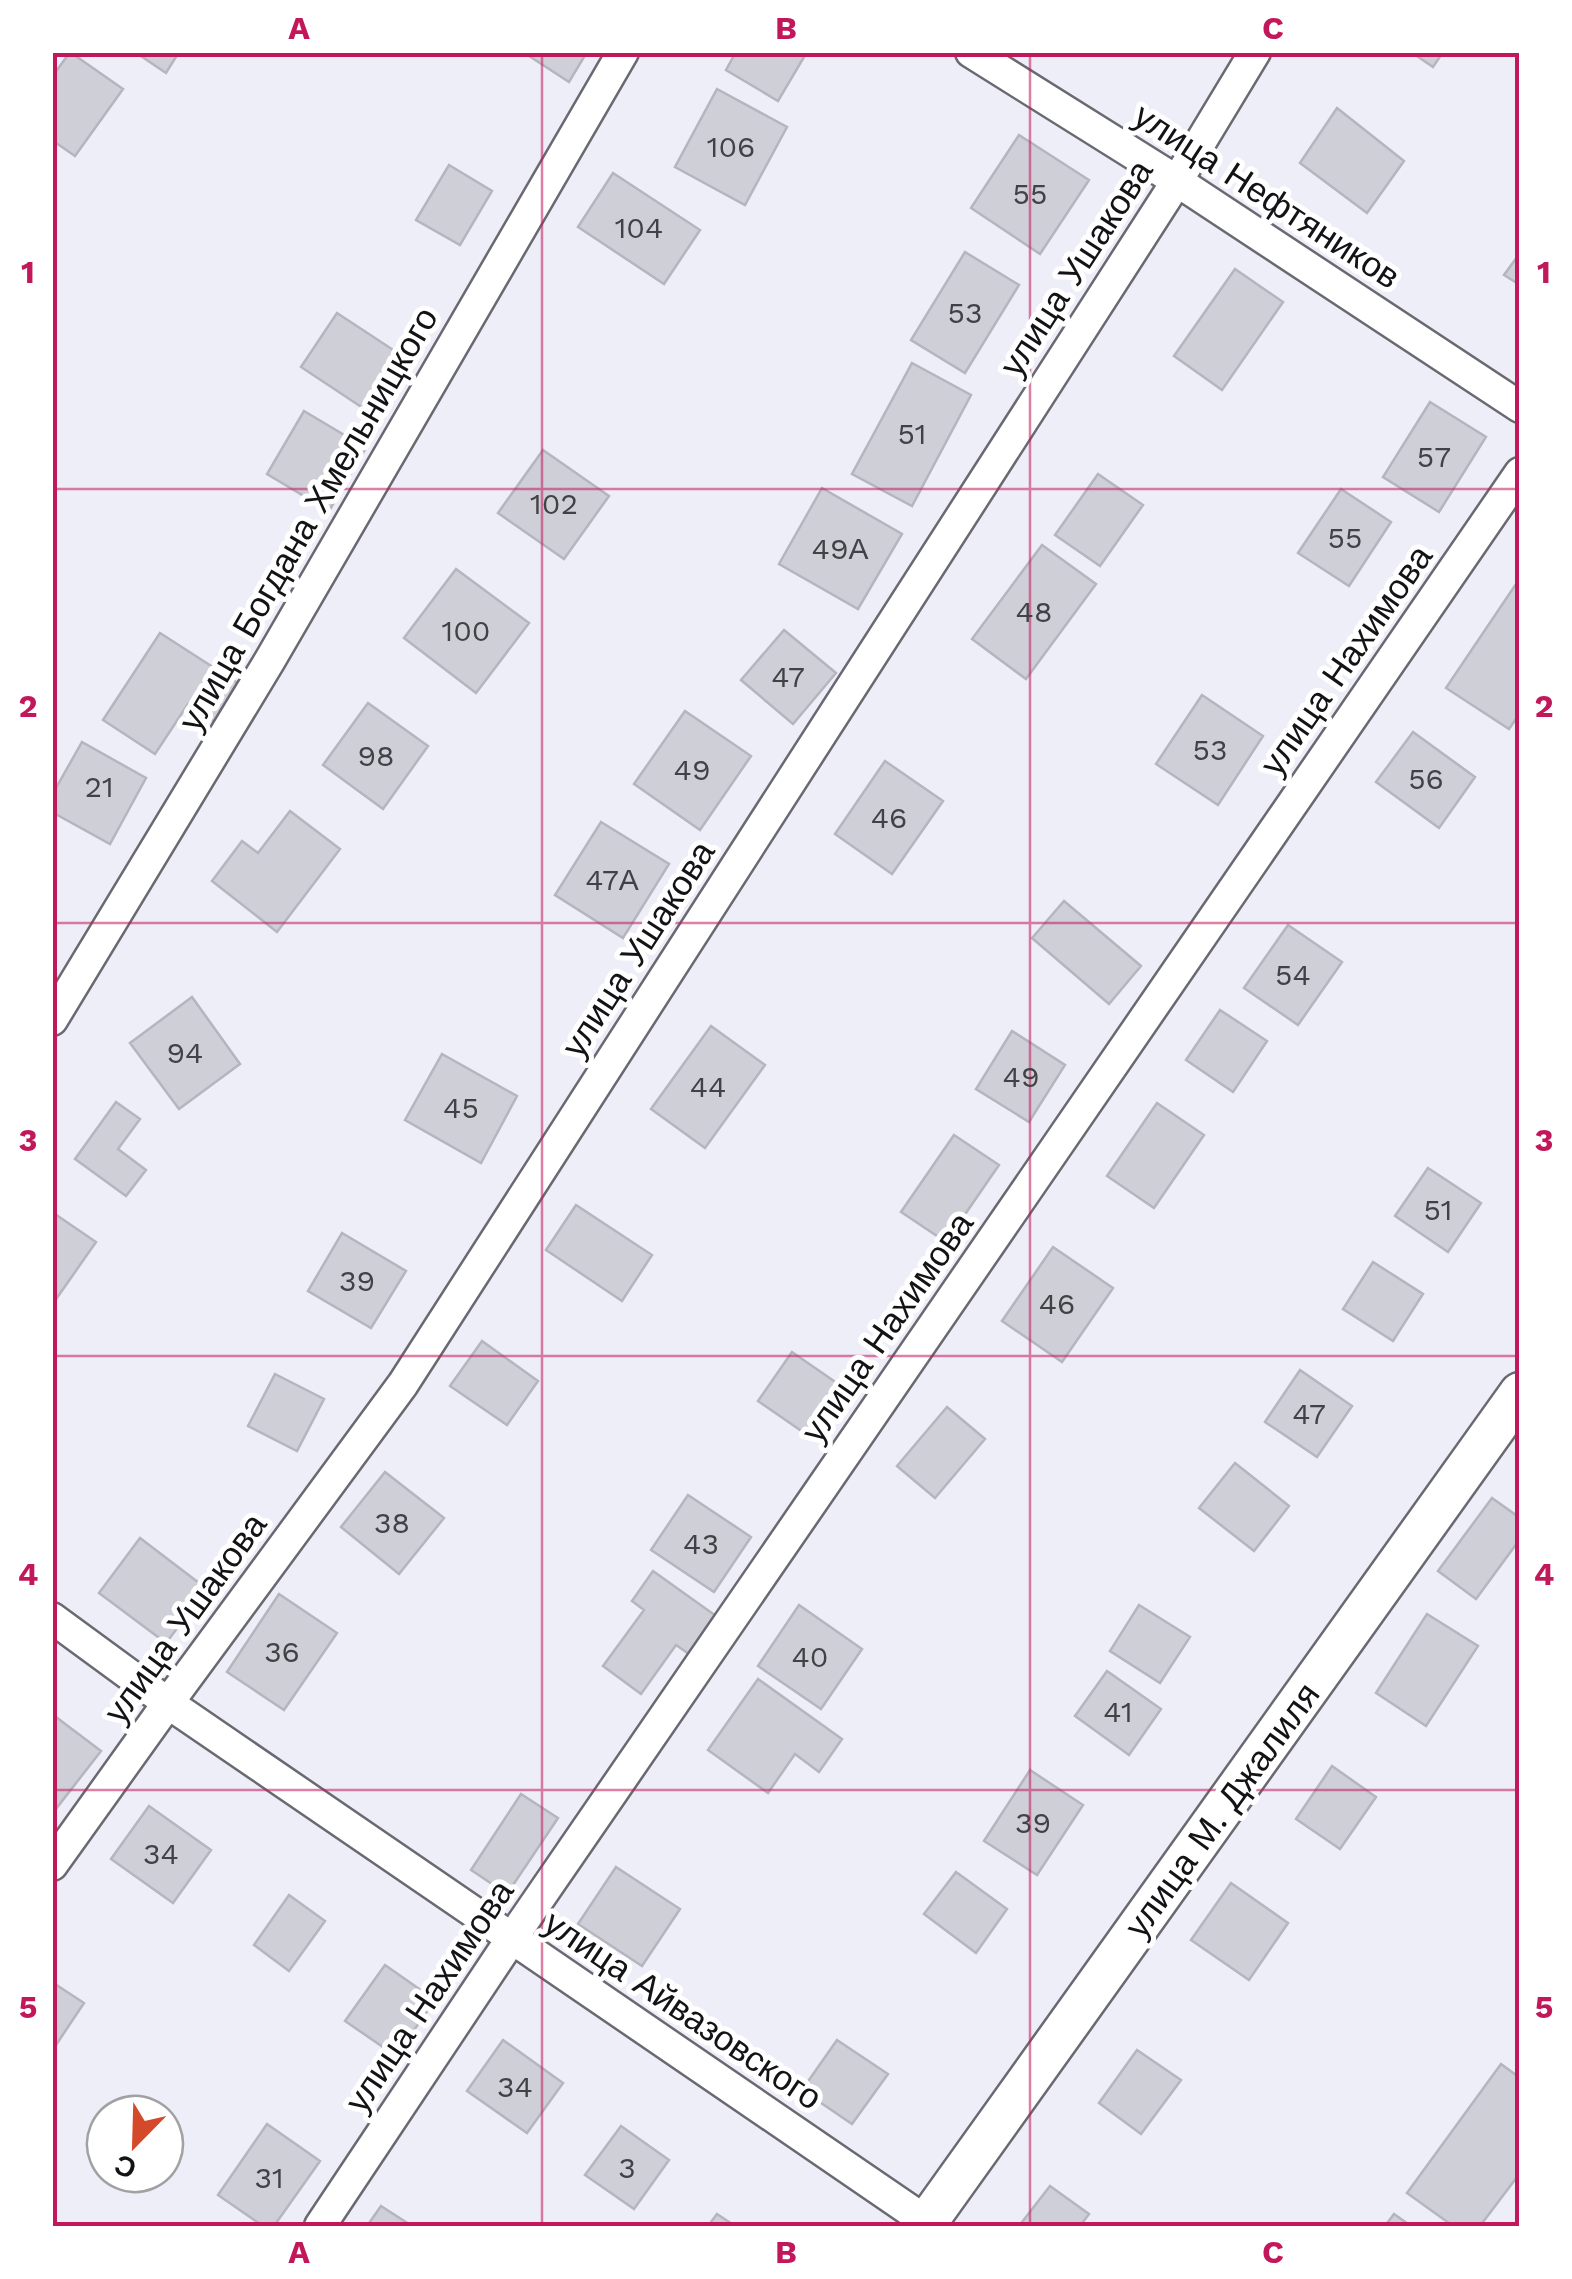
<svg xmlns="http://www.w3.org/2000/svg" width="1572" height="2279" viewBox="0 0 1572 2279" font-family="'Work Sans',sans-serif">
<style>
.building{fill:#cfcfd8;stroke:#b5b5bf;stroke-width:2.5}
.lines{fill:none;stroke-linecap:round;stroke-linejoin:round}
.minor-casing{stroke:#6a6972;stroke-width:35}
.tertiary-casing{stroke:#6a6972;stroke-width:45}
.minor{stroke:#fff;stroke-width:30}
.tertiary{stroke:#fff;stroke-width:40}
.grid{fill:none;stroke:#c2185b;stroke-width:2.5;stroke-opacity:0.55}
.labels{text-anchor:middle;stroke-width:10;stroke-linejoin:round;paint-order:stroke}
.number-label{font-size:30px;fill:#424246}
.street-label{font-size:35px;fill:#131316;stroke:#fff}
.neatline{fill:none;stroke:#c2185b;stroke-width:4}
.grid-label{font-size:32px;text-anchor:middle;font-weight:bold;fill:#c2185b}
</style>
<rect width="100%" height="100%" fill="#eeeef8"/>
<path class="building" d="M70,52L123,89L75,156L52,140V77Z
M135,52H179L166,73Z
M523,52H587L569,82Z
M736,52H807L778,101L726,70Z
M1411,52H1443L1433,67Z
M717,89L787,127L745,205L675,167Z
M1337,108L1404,161L1367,213L1300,163Z
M1019,135L1089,180L1040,254L971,208Z
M449,165L492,191L460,245L416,220Z
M613,173L700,230L664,284L578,227Z
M965,252L1019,285L965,373L911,340Z
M1520,253V285L1504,275Z
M1235,269L1283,302L1222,390L1174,356Z
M337,313L407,359L372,414L301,367Z
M912,363L971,395L912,506L852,474Z
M1430,402L1486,437L1439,512L1383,477Z
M304,411L366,448L329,511L267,474Z
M543,450L609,496L564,559L498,513Z
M1098,474L1143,505L1100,566L1055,535Z
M822,488L902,534L858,609L779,564Z
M1341,489L1391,522L1349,586L1298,553Z
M1042,545L1096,584L1026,679L972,639Z
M456,569L529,623L476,693L404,638Z
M1520,578V713L1509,729L1446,688Z
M784,630L836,673L793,724L741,680Z
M160,633L244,687L219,725L188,704L155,754L103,720Z
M1202,695L1263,736L1218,805L1156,764Z
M368,703L428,746L383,809L323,765Z
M685,711L751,756L700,830L634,784Z
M1413,732L1475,777L1439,828L1376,782Z
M82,742L146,778L110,844L52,812V795Z
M885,761L943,801L892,874L835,834Z
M290,811L340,849L277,932L212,881L242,841L258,853Z
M601,822L669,864L623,938L555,895Z
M1064,901L1141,966L1109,1004L1032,938Z
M1288,925L1342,962L1298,1025L1244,988Z
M192,997L240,1064L179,1109L130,1043Z
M1220,1010L1267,1041L1233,1092L1186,1060Z
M711,1026L765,1065L705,1148L651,1109Z
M1012,1031L1065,1065L1029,1122L976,1089Z
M442,1054L517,1096L481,1163L405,1120Z
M116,1102L140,1119L118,1149L146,1170L126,1196L75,1159Z
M1157,1103L1204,1135L1154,1208L1107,1176Z
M954,1135L999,1165L946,1242L901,1212Z
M1428,1168L1481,1203L1448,1252L1395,1216Z
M576,1205L652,1255L622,1301L546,1250Z
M52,1212L96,1242L52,1305Z
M342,1233L406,1271L371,1328L308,1291Z
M1053,1247L1113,1288L1062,1362L1002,1321Z
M1373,1262L1423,1294L1393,1341L1343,1309Z
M482,1341L538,1381L507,1425L450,1386Z
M792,1352L847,1390L813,1439L758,1401Z
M1300,1370L1352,1406L1317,1457L1265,1422Z
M275,1374L324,1399L297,1451L248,1426Z
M947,1407L985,1439L935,1498L897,1466Z
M1235,1463L1289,1506L1254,1551L1199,1508Z
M385,1472L444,1518L399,1574L341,1527Z
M688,1495L751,1537L714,1592L651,1550Z
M1492,1498L1520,1518V1539L1476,1599L1438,1571Z
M140,1538L207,1589L166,1643L99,1593Z
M653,1571L716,1616L689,1654L676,1645L641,1694L603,1666L644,1610L632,1601Z
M279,1594L337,1633L284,1710L227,1672Z
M799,1605L862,1649L821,1709L758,1666Z
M1139,1605L1190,1637L1160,1683L1110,1651Z
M1427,1614L1478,1646L1426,1726L1376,1693Z
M1107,1671L1161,1709L1129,1755L1075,1716Z
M758,1679L842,1739L819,1772L795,1754L768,1793L708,1750Z
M52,1714L101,1751L52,1814Z
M1332,1766L1376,1797L1340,1849L1296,1819Z
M1030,1770L1083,1805L1037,1875L984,1841Z
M521,1794L558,1818L507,1894L471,1870Z
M149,1806L211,1850L173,1903L111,1859Z
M616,1867L680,1909L642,1966L578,1924Z
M956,1872L1007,1909L976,1953L924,1914Z
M1231,1883L1288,1923L1249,1980L1191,1940Z
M289,1895L325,1921L289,1971L254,1945Z
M385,1965L435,2000L396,2056L345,2021Z
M52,1982L84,2003L52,2051Z
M503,2040L563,2083L527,2133L467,2091Z
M837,2040L888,2074L852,2124L802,2090Z
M1137,2050L1181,2080L1141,2134L1099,2103Z
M1501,2064L1520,2078V2173L1480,2226H1453L1407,2193Z
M267,2124L320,2161L274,2226H263L218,2195Z
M621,2126L669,2160L634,2209L585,2175Z
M1050,2186L1089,2214L1080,2226H1019Z
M381,2206L412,2226H367Z
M717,2214L735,2226H708Z
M1394,2214L1411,2226H1385Z"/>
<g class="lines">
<defs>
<path id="minor" d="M971,52L1177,181L1520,407
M52,1020L270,660L623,52
M52,1618L168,1703L927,2222
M52,1865L168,1703L403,1384L1177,181L1255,52
M320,2226L512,1938L1520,473"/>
<path id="tertiary" d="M924,2226L1520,1393"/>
</defs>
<use href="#minor" class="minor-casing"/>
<use href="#tertiary" class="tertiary-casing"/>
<use href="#minor" class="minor"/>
<use href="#tertiary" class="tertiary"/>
</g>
<path class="grid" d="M542,52V2226M1030,52V2226M52,489H1520M52,923H1520M52,1356H1520M52,1790H1520"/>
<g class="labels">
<g class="number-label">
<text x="731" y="157">106</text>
<text x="1030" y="204">55</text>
<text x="639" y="238">104</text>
<text x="965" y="323">53</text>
<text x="912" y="444">51</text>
<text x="1434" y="467">57</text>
<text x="554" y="514">102</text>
<text x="1345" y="548">55</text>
<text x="840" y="559">49А</text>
<text x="1034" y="622">48</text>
<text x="466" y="641">100</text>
<text x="788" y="687">47</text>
<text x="1210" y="760">53</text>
<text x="376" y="766">98</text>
<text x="692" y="780">49</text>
<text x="1426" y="789">56</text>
<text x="99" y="797">21</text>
<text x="889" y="828">46</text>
<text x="612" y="890">47А</text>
<text x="1293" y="985">54</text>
<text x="185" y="1063">94</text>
<text x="1021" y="1087">49</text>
<text x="708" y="1097">44</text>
<text x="461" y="1118">45</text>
<text x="1438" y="1220">51</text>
<text x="357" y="1291">39</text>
<text x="1057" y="1314">46</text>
<text x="1309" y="1424">47</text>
<text x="392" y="1533">38</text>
<text x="701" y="1554">43</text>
<text x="282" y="1662">36</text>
<text x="810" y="1667">40</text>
<text x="1118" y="1722">41</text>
<text x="1033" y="1833">39</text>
<text x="161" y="1864">34</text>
<text x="515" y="2097">34</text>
<text x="627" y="2178">3</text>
<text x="269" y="2188">31</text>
</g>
<g class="street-label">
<text transform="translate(1267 196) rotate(33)" y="12">улица Нефтяников</text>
<text transform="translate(1076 268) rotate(-57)" y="12">улица Ушакова</text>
<text transform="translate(308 519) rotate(-60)" y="12">улица Богдана Хмельницкого</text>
<text transform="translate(1346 660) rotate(-55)" y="12">улица Нахимова</text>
<text transform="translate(638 949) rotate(-57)" y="12">улица Ушакова</text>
<text transform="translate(887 1327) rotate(-55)" y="12">улица Нахимова</text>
<text transform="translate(185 1618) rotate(-54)" y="12">улица Ушакова</text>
<text transform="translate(1222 1810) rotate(-54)" y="12">улица М. Джалиля</text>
<text transform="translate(429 1996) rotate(-56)" y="12">улица Нахимова</text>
<text transform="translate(683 2010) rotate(34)" y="12">улица Айвазовского</text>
</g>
</g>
<rect width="1572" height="2279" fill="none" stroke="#ffffff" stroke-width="110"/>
<g transform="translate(135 2144) rotate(203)"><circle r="48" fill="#ffffff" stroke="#a1a1a2" stroke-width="2.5"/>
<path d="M0-8L18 38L0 25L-18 38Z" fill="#d34929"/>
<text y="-15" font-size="28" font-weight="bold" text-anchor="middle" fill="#131316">С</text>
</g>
<rect x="55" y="55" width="1462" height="2169" class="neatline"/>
<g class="grid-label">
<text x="299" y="39">A</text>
<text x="786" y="39">B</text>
<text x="1273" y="39">C</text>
<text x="28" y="283">1</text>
<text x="1544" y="283">1</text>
<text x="28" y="717">2</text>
<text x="1544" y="717">2</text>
<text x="28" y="1151">3</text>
<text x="1544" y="1151">3</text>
<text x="28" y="1585">4</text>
<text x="1544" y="1585">4</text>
<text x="28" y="2018">5</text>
<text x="1544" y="2018">5</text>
<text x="299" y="2263">A</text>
<text x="786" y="2263">B</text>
<text x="1273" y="2263">C</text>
</g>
</svg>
